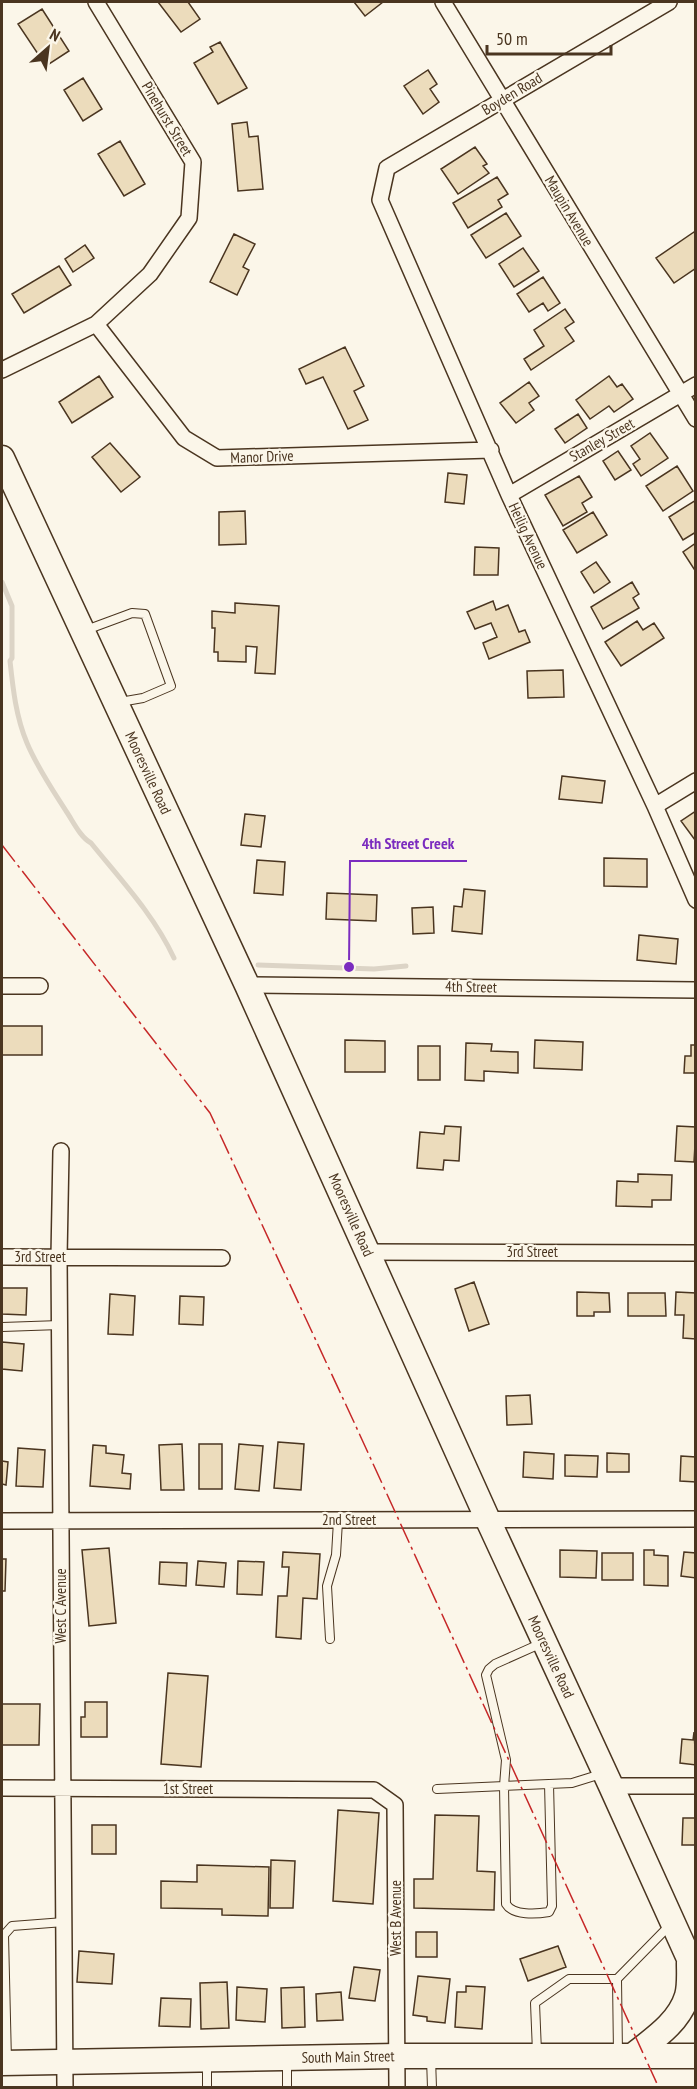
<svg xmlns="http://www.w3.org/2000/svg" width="697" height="2089" viewBox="0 0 697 2089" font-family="'PT Sans Narrow',sans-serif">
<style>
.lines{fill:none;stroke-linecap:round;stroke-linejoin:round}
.stream{stroke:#dcd4c6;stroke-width:5}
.building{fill:#ecdcbc;stroke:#4a3520;stroke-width:1.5}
.service-casing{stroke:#4a3520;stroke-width:10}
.minor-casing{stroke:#4a3520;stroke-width:18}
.primary-casing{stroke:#4a3520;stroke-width:27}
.service{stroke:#fbf6e9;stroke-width:8}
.minor{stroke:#fbf6e9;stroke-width:15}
.primary{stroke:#fbf6e9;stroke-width:24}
.power{stroke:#c62828;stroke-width:1.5;stroke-dasharray:21 4.5 3 4.5;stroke-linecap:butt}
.labels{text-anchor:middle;stroke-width:4.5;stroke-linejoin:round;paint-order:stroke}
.street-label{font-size:15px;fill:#4a3520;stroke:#fbf6e9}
.leader{fill:none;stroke:#7b2cbf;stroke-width:2}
.callout-dot{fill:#7b2cbf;stroke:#fbf6e9;stroke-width:2}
.callout-label{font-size:16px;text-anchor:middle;font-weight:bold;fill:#7b2cbf;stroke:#fbf6e9;stroke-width:4.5;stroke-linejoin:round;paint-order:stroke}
</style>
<rect width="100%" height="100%" fill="#fbf6e9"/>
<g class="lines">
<path class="stream" d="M2,582L12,606V658L10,661C13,689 16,717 27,743C37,767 52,789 66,811C73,821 80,837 91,843C121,880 154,915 174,958
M258,965L374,969L406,966"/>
</g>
<path class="building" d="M158,2H188L200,19L181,32Z
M354,2H383L365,16Z
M42,9L69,51L46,66L18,24Z
M220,42L247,88L218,104L194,63L213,52L210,47Z
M428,70L437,84L430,89L439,102L423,114L404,86Z
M83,78L102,109L83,121L64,90Z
M247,122L249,137L258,136L263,189L238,191L232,124Z
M120,141L145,184L124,196L98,154Z
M475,147L487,164L483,166L489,173L458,194L441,169Z
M497,177L508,194L498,200L502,207L468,228L453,203Z
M506,213L521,236L486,258L471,235Z
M694,232L696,235V268L674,283L656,258Z
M234,234L255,244L243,267L249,270L237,295L210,282Z
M85,245L94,258L73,272L65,259Z
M523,248L539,271L514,287L499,264Z
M59,266L71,285L24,313L12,294Z
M543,277L560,303L548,311L543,303L529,312L517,294Z
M565,309L574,322L565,328L574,341L531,370L524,359L544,346L534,330Z
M345,347L364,386L354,391L368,420L348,429L323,377L306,384L299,369Z
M99,376L113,397L72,423L59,402Z
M609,376L617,387L622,384L633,399L614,412L609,406L590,419L576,400Z
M529,382L539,396L529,403L534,410L516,423L500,403Z
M578,414L587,428L565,443L555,429Z
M650,433L668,458L641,476L633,464L640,459L631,446Z
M110,443L140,477L121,492L92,457Z
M618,451L631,470L615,480L603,461Z
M677,466L693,491L663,511L646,486Z
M448,473L467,475L464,504L445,502Z
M579,476L592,497L582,503L587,512L563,526L545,495Z
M696,500V532L683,540L669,517Z
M245,511L246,544L219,545V512Z
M593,512L607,535L577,553L563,530Z
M696,543V572L683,552Z
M475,547L499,548L498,575H474Z
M596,562L610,582L594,593L581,572Z
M632,582L639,594L633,598L639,608L603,629L591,607Z
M493,601L496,610L508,605L519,632L525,630L530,642L489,659L483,643L497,637L491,623L475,629L467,612Z
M235,603L279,606L275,674L255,673L257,647L246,646V662L218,661V652H214L215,628H212V611L235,613Z
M637,621L643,630L654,623L664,638L621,666L605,642Z
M563,670L564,697L528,698L527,671Z
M562,776L605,781L602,803L559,799Z
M696,811V840H695L681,821Z
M245,814L265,816L261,847L241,845Z
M604,858L647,859V887L604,886Z
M257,860L285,862L283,895L254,893Z
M464,889L485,891L482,934L452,931L454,906L462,907Z
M327,893L377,895L376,921L326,919Z
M433,907L434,933L413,934L412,908Z
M639,935L678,939L676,964L637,960Z
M2,1026H42V1055H2Z
M345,1040L385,1041V1072H345Z
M535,1040L583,1042L582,1070L534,1068Z
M466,1043L492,1044L491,1051L518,1052V1073L484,1071V1081L465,1080Z
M691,1045H696V1073H684L685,1056H691Z
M418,1046H440V1080H418Z
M445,1126L461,1127L459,1161L444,1160L443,1170L417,1168L420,1132L444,1134Z
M677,1126L696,1127L694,1162L675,1161Z
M638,1174L672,1175L671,1200H652V1207L616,1206L617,1181L638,1182Z
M474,1282L489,1324L469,1331L455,1289Z
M2,1288H27L26,1315L2,1314Z
M577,1292L609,1293L610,1312H594V1316H577Z
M676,1292L696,1293V1339L683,1338L684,1315H675Z
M628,1293H665L666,1316H628Z
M110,1294L135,1296L133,1335L108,1334Z
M180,1296L204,1297L203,1325L179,1324Z
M2,1342L24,1344L22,1371L2,1369Z
M530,1395L532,1424L507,1425L506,1396Z
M278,1442L304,1444L301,1490L274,1488Z
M182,1444L184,1490H161L159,1445Z
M199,1444H222V1489H199Z
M239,1444L263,1446L259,1491L235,1489Z
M93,1445L106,1446V1453L124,1455L122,1473L131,1474L130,1489L90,1486Z
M18,1448L45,1450L43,1487L16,1486Z
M524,1452L554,1454L553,1479L523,1477Z
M607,1453L629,1454V1472H607Z
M565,1455L598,1456L597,1477L565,1476Z
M681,1456L696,1457V1482L680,1481Z
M2,1461L8,1462L6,1485L2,1484Z
M109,1548L116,1623L89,1626L82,1550Z
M560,1550L597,1551L596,1578L560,1577Z
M644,1550H654V1555L668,1556V1586L644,1585Z
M283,1552L320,1554L317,1599L303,1598L301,1639L276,1637L278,1596H287L289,1567H282Z
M684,1552L696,1553V1578L681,1576Z
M602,1553H633V1580H602Z
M2,1559H6L5,1591H2Z
M198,1561L226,1563L224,1587L196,1585Z
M238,1561L264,1562L262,1595L237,1594Z
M160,1562L187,1563L186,1586L159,1584Z
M168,1673L208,1676L201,1767L161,1764Z
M85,1702H107V1737H81V1717H85Z
M2,1704H40L39,1745H2Z
M694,1732L696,1765L680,1763L682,1739L693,1740Z
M338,1810L379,1813L373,1904L333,1901Z
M435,1815L479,1816L477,1871L495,1872L494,1910L414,1908V1879H433Z
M683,1818H696V1845H682Z
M92,1825H116V1854H92Z
M271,1860L295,1861L293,1908H270Z
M197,1865L269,1867L268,1916L222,1915V1909L161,1908V1881L197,1882Z
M416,1932H437V1957H416Z
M558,1946L566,1967L528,1981L520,1959Z
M79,1951L114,1954L112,1984L77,1982Z
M354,1967L380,1970L375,2001L349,1998Z
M418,1976L450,1979L445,2023L427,2021V2017L413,2015Z
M227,1982L229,2028L201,2029L200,1983Z
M466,1986L485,1987L482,2029L455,2027L457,1992H466Z
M237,1987L267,1989L265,2022L236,2020Z
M304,1987L305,2027L282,2028L281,1988Z
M341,1992L343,2020L317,2021L316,1994Z
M161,1998L191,1999L190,2027L159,2026Z"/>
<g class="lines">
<defs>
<path id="service" d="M86,630L132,613L145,614L171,686L143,698L120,702
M2,1327L60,1325
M330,1639L327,1586L336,1555L338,1521
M542,1643L495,1664L489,1669L486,1675L506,1760L504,1786L506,1904C513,1916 537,1914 549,1912L552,1906L549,1784
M437,1789L572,1783L601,1774
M617,1979L618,2054
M537,2052L535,2003L569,1979H617L669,1926
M431,2058L432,2088
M7,2061L4,1935L12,1926L64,1922
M207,2063V2088
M287,2088V2062"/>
<path id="minor" d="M443,2L696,419
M669,2L387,168L380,200L509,495L655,806L696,900
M96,324L184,438L217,458L491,450
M2,370L96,324L150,274L189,218L193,162L96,2
M509,495L696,385
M655,806L696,781
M247,985L696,990
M2,986H40
M61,1151L59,1257L65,2088
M368,1252L696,1253
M2,1257L222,1258
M2,1521L696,1519
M611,1786H696
M2,1788L374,1790L395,1805L397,2088"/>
<path id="primary" d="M2,458L247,985L488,1520L611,1786L696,1974
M632,2056C652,2040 679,2023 687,1996C690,1986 689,1973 689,1963
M2,2063L397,2056H696"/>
</defs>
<use href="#service" class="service-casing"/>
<use href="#minor" class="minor-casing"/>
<use href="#primary" class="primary-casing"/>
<use href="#service" class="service"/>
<use href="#minor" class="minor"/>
<use href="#primary" class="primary"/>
<path class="power" d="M2,845L210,1113L353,1420L659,2088"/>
</g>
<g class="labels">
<g class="street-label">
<text transform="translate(512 94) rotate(-31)" y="5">Boyden Road</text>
<text transform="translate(167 119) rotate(59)" y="5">Pinehurst Street</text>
<text transform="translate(569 211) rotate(59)" y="5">Maupin Avenue</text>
<text transform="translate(602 440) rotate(-30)" y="5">Stanley Street</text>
<text transform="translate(262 457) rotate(-2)" y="5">Manor Drive</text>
<text transform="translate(528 536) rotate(65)" y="5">Heilig Avenue</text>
<text transform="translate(148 773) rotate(65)" y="5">Mooresville Road</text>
<text transform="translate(471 987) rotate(1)" y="5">4th Street</text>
<text transform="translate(351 1215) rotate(66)" y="5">Mooresville Road</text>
<text x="532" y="1257">3rd Street</text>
<text x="40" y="1262">3rd Street</text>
<text x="349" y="1525">2nd Street</text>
<text transform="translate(61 1606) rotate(-90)" y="5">West C Avenue</text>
<text transform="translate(551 1657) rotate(65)" y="5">Mooresville Road</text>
<text x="188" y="1794">1st Street</text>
<text transform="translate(396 1918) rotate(-90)" y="5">West B Avenue</text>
<text transform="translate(348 2057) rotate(-1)" y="5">South Main Street</text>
</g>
</g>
<path class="leader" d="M349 967L350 861H467"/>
<circle class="callout-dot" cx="349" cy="967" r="6"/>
<g class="callout-label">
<text x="408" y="849">4th Street Creek</text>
</g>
<rect width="697" height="2089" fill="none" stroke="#4a3520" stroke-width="6"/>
<g transform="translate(48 48) rotate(28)" stroke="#fbf6e9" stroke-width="4.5" paint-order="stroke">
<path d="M0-4.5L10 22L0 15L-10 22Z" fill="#4a3520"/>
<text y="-9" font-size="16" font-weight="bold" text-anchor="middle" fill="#4a3520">N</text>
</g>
<path d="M487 45v9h124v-9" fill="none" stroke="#4a3520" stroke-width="3"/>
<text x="496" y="45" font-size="18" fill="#4a3520" stroke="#fbf6e9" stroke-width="4.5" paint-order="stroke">50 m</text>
</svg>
